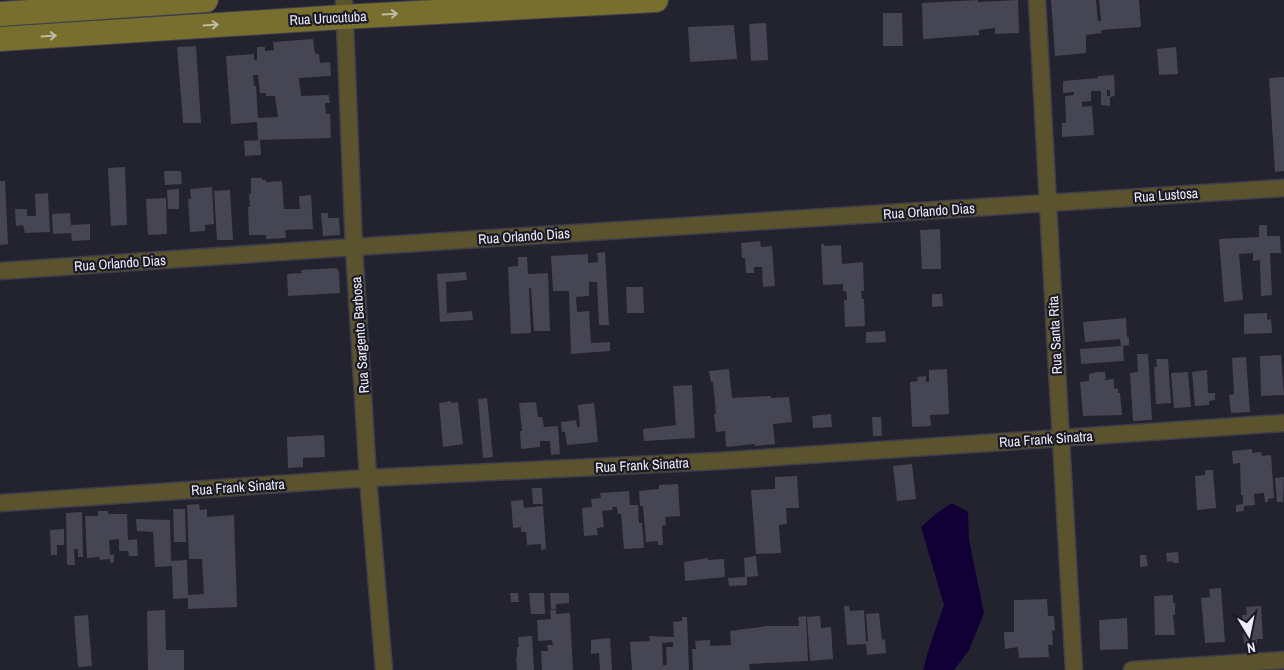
<svg xmlns="http://www.w3.org/2000/svg" width="1284" height="670" viewBox="0 0 1284 670" font-family="'Archivo Narrow',sans-serif">
<style>
.water{fill:#110035}
.building{fill:#464554;fill-rule:evenodd}
.lines{fill:none;stroke-linecap:round;stroke-linejoin:round}
.street-casing{stroke:#3f3e4b;stroke-width:19}
.secondary-casing{stroke:#3f3e4b;stroke-width:26}
.street{stroke:#5a532d;stroke-width:16}
.secondary{stroke:#786e2d;stroke-width:24}
.oneway{stroke:#bfbaa6}
.labels{text-anchor:middle;stroke-width:4.5;stroke-linejoin:round;paint-order:stroke}
.street-label{font-size:14px;fill:#eeedf7;stroke:#1a1925}
</style>
<rect width="100%" height="100%" fill="#23222f"/>
<path class="water" d="M952,503L968,512L969,540L984,613L969,650L954,670H923L930,645L944,605L921,527L937,513Z"/>
<path class="building" d="M978,0V2L1018,0L1019,33L995,34V28L979,30V35L923,39L922,3Z
M1051,0H1096L1098,21H1101L1099,0H1139L1141,27L1101,30L1102,33L1086,35V53L1055,56Z
M883,13H902L903,46H883Z
M766,23L768,60L751,61L749,24Z
M734,25L737,59L690,62L688,27Z
M313,39L315,54H319L320,63L330,62L331,76L299,78L301,96L329,95L330,103H325L326,114H330L331,138L258,140L257,122L231,124L226,56L254,54V60H257V47H265V51L274,50L273,42ZM253,75H258L260,93H266V96H275L278,117L258,118L256,86H254Z
M196,46L201,123H183L177,47Z
M1176,47L1178,74L1159,75L1157,49Z
M1114,75L1115,96L1110,97V90H1107V96H1110V106L1101,105V91H1091V101L1082,102V107L1092,106L1094,135L1062,137V123H1066L1065,96L1074,95V92L1063,93V81L1098,78V76Z
M1284,77V171L1275,172L1269,78Z
M260,140L261,155L245,156L244,141Z
M125,167L127,225L111,226L108,168Z
M164,171H181L182,184L165,185Z
M251,178H262V180H266V182L282,181L284,209H300L299,196L311,195L313,229L285,230L286,238L266,239V235H249L248,207H250L249,194H251Z
M0,181H5L8,244L0,245Z
M212,187L214,224L205,225V231L190,232L188,199H191L190,189Z
M179,189V209H168L167,190Z
M230,190L233,240H217L214,191Z
M48,193L50,232L25,233L23,225L16,226L15,209H27V216H36L35,194Z
M166,198L167,234L148,235L146,199Z
M70,213L71,225L90,224V240L72,241L71,233L53,234L52,214Z
M321,213H328V218H339L340,235L323,236Z
M1259,225H1267V236H1280L1281,253H1270L1272,295L1261,296L1260,260L1253,261V253L1239,254L1243,300L1224,302L1219,239L1259,237Z
M940,229L941,269H922L920,230Z
M760,241L761,247L772,246L775,286L763,287L762,267H754V273H746L745,258H742L741,243Z
M821,244H824V246L841,245L842,264L863,262L864,291H861L862,299H864L865,326L845,327L844,300H847L846,291H843V284L823,285Z
M605,252L609,325H599L597,282H589V296L576,297L577,312L589,311L591,343L610,342V351L571,354L569,291H553L551,256L588,254V263L598,262L597,253Z
M518,257H527L528,274L548,273L550,331H534L531,288H529L531,333L511,334L508,267L518,266Z
M337,268L339,272L340,293L288,296L287,274L302,273L301,270Z
M466,272L467,280L446,282L447,313L472,311L473,320L440,322L437,274Z
M626,287H643L644,313H627Z
M932,294H942L943,306L932,307Z
M1267,313V320L1271,319L1272,333L1244,334V314Z
M1126,318L1127,337H1129V345L1123,346L1124,361L1081,364L1080,349L1121,346L1120,339L1085,342L1083,322Z
M885,331L886,342L866,343V332Z
M1137,354H1148L1152,420L1133,421L1130,373L1138,372Z
M1281,355L1284,395L1261,396L1260,356Z
M1246,357L1250,412L1231,413L1229,395L1234,394L1232,358Z
M1156,359H1168L1171,403L1156,404L1154,367H1157Z
M729,369L732,398L771,396V398L789,397L792,422L773,424L775,444L755,446V444L726,447L725,431L716,432L714,414H716L713,382H711L709,371Z
M947,369L949,414L930,415L931,426L912,427L910,382L918,381L917,377L926,376V382H929V370Z
M1207,370L1208,393H1215V400L1209,401V405L1195,406L1192,372Z
M1097,372H1105L1106,378L1104,380L1114,379V389L1118,388V393H1120L1122,415L1083,416L1080,382L1089,381V374Z
M1188,372L1191,407L1174,408L1171,373Z
M692,385L695,438L644,441L643,429L676,425L673,386Z
M487,398L493,457L483,458L478,399Z
M451,401V403L458,402L463,444L443,447L439,403Z
M536,402L538,417H542L544,427L558,426L560,454L551,455L550,441H540V447L521,449L520,431H522L519,403Z
M594,403L598,442L567,445L565,432H562L561,422L576,420L577,427H580L578,405Z
M831,414L832,427L813,428L812,416Z
M872,417H881L882,436H873Z
M324,435L325,457L303,458V467L288,468L287,437Z
M1252,449V453L1261,452L1262,456L1271,455L1274,498L1268,499V502H1265L1264,493L1254,494L1255,505L1244,506V511L1236,512V505L1243,504V495H1241L1240,463L1233,464L1232,451Z
M912,464L916,499L897,501L893,466Z
M1205,470H1213L1216,508L1197,510L1195,476L1205,475Z
M797,476L799,508H786L787,524L779,525L781,553L756,554L751,490L775,489V477Z
M1284,477L1283,502H1277L1275,478Z
M678,484L680,516L665,517L666,525L662,526L663,545H658V541L646,542L643,506H640L639,491L659,489V485Z
M532,488H542L543,504H533Z
M629,491L630,505H638L639,523H642L644,548L624,549L621,514H618L617,507H612L613,510L602,511L604,527L597,528L598,535L584,536L582,508L592,507L591,499L601,498L600,493Z
M523,500L524,508L543,506L546,549L541,550V544L527,545L526,532H521V527L513,528L511,501Z
M199,504L200,510L207,509V517L234,515L237,607L188,609V598L173,599L172,566L155,567L153,532L137,531L136,519L170,520L171,561L187,560L188,595L204,594L202,559H189L187,505Z
M173,509H185L186,542H174Z
M98,511H108V514H127L128,540L137,539L138,556H129L128,551H119V539L109,540L110,555L114,554V562L110,563V559L100,560L99,557L87,558L85,516H98Z
M82,512L83,557H78V549H74L75,565H67L66,513Z
M64,529V545H57V555H51L50,530Z
M1178,552L1179,563H1173V561L1167,562L1166,553Z
M1140,555H1146L1148,566L1140,567Z
M756,556L758,576L747,577V585L729,586L728,578L745,577L744,558Z
M708,558V560L724,559L725,577L685,581L684,562Z
M1221,588L1225,642L1205,643L1201,598L1210,597L1209,589Z
M510,593H518L519,602H511Z
M529,593H544L545,614H531Z
M550,593H569V603L556,604V609H551Z
M1173,595V603H1175V615H1173L1175,635H1155L1154,596Z
M1047,599L1048,616H1054L1055,630L1052,631L1053,645H1048L1049,657L1019,658L1018,647L1005,649L1004,632H1014V600Z
M844,606H849L850,611L864,610L866,641H868L866,614L879,613L882,640L885,639L886,653L867,655L866,644L847,645Z
M1261,606L1263,639H1257V644H1244L1242,615H1247L1246,607Z
M165,610L166,650H184V670H148L147,611Z
M550,610H556V614L570,613L573,670H542L541,651H548L547,645H553L552,640L538,641L537,620L551,619Z
M88,615L92,666L78,667L74,616Z
M806,616L808,661L749,664L750,670H693L692,649H696L695,641L710,640V646L731,645L730,631L767,626H799L798,617Z
M820,616L821,628L831,627L833,659L810,661L807,617Z
M682,617H687L689,670H632L630,642L650,641L649,636L674,637L673,622L682,621ZM673,642V647H666L667,665H663L662,643Z
M1127,618L1128,649L1100,650L1099,620Z
M532,636L534,670H517L516,657H517V647H519L518,637Z
M610,638L612,670H600L599,653L591,654V640Z"/>
<g class="lines">
<defs>
<path id="street" d="M344,0L354,247L368,478L384,670
M1037,0C1050,223 1060,447 1074,670
M0,271L354,247L1284,188
M0,503L368,478L718,461L1284,423
M1132,670L1284,660"/>
<path id="secondary" d="M0,14L206,0
M0,39L343,17L656,0"/>
</defs>
<use href="#street" class="street-casing"/>
<use href="#secondary" class="secondary-casing"/>
<use href="#street" class="street"/>
<use href="#secondary" class="secondary"/>
</g>
<defs><path id="oneway-shaft" d="M-6 0H5M1.5-3L5.5 0L1.5 3" fill="none" stroke-width="1.6" stroke-linecap="round" stroke-linejoin="round" transform="scale(1.25)"/></defs>
<g class="oneway">
<use href="#oneway-shaft" transform="translate(390 14) rotate(-3)"/>
<use href="#oneway-shaft" transform="translate(211 25) rotate(-4)"/>
<use href="#oneway-shaft" transform="translate(49 36) rotate(-4)"/>
</g>
<g class="labels">
<g class="street-label">
<text transform="translate(328 18) rotate(-3)" y="5">Rua Urucutuba</text>
<text transform="translate(1166 195) rotate(-4)" y="5">Rua Lustosa</text>
<text transform="translate(929 211) rotate(-4)" y="5">Rua Orlando Dias</text>
<text transform="translate(524 236) rotate(-4)" y="5">Rua Orlando Dias</text>
<text transform="translate(120 263) rotate(-4)" y="5">Rua Orlando Dias</text>
<text transform="translate(360 335) rotate(-94)" y="5">Rua Sargento Barbosa</text>
<text transform="translate(1055 335) rotate(-93)" y="5">Rua Santa Rita</text>
<text transform="translate(1046 439) rotate(-4)" y="5">Rua Frank Sinatra</text>
<text transform="translate(642 465) rotate(-3)" y="5">Rua Frank Sinatra</text>
<text transform="translate(238 487) rotate(-4)" y="5">Rua Frank Sinatra</text>
</g>
</g>
<g transform="translate(1249 635) rotate(170)" stroke="#1a1925" stroke-width="4" paint-order="stroke">
<path d="M0-4L9 19L0 12L-9 19Z" fill="#eeedf7"/>
<text y="-8" font-size="14" font-weight="bold" text-anchor="middle" fill="#eeedf7">N</text>
</g>
</svg>
